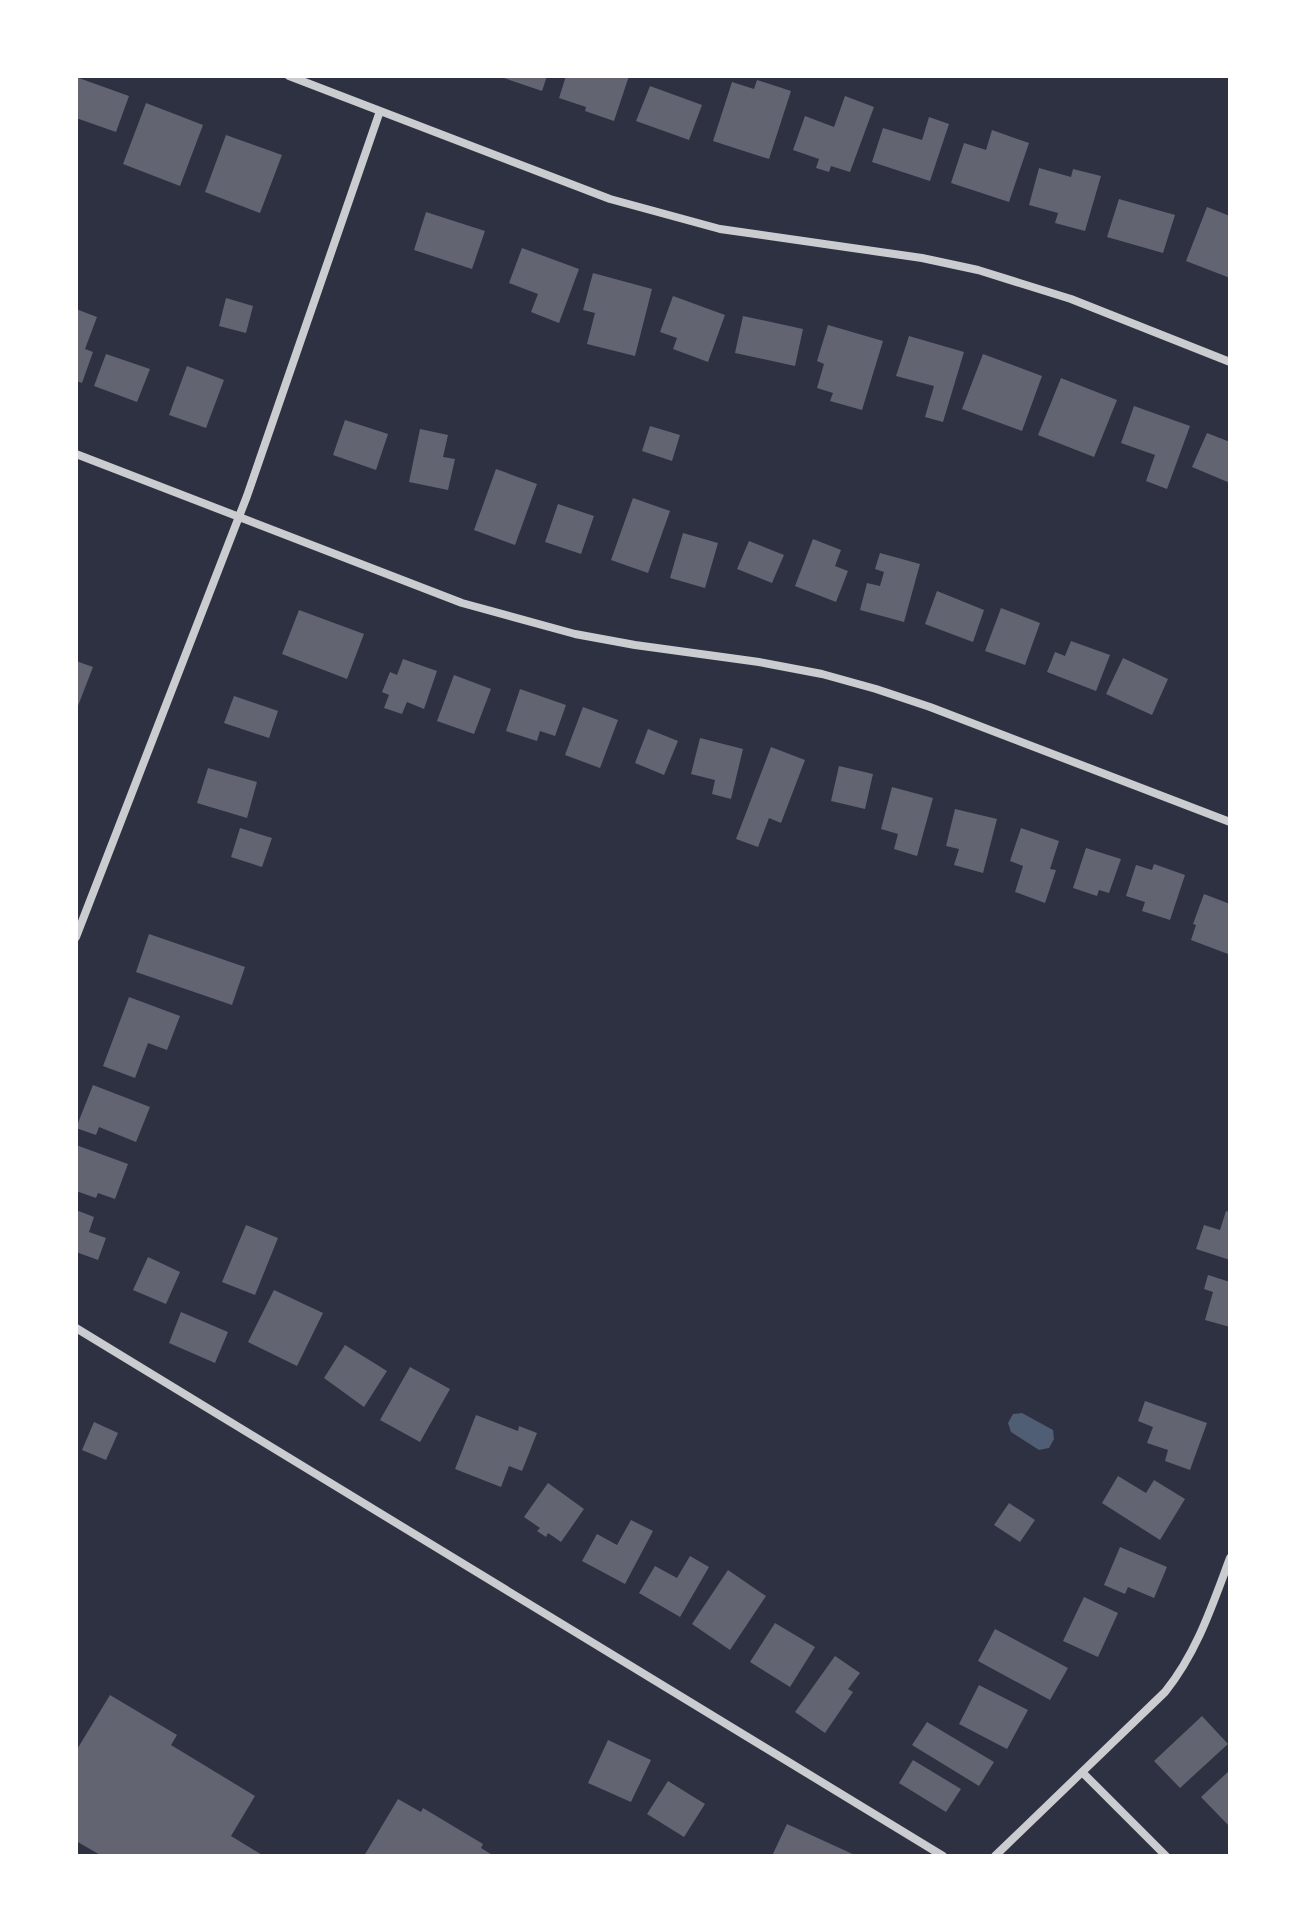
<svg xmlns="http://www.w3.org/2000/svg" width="1306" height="1932" viewBox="0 0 1306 1932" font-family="Quicksand,sans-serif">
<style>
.water{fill:#4f5d75}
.building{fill:#626471}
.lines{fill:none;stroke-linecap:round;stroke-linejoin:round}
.minor{stroke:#caccd0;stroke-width:8}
</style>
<rect width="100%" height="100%" fill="#2d3142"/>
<path class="water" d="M1022,1413L1053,1430L1054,1439L1049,1448L1039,1450L1011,1432L1008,1423L1013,1414Z"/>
<path class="building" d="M498,76H547L542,91Z
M566,76H629L614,121L585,111L586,107L559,98Z
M76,77L129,96L116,132L76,118Z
M757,80L791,91L769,159L713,141L732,82L754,89Z
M650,86L702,105L689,140L636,121Z
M845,96L874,107L850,172L831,166L829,172L816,168L819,159L793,150L805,116L834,127Z
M146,103L203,125L180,186L123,164Z
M929,117L949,124L930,181L872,162L883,128L922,140Z
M992,130L1029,143L1009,202L951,183L964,143L986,150Z
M226,135L282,155L260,213L205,192Z
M1039,168L1071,177L1073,169L1101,176L1085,231L1055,223L1058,213L1029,205Z
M1119,199L1175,215L1163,253L1107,237Z
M1207,207L1230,216V278L1186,261Z
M426,212L485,231L472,269L414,250Z
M522,248L579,269L559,323L531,312L538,294L509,283Z
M593,273L652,289L635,356L587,344L595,313L583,310Z
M673,296L725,315L708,362L673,349L677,338L660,332Z
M226,298L253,306L246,333L219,326Z
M76,309L97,317L85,349L93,352L82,383L76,381Z
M743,316L803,329L795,366L735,353Z
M828,325L883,341L862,410L830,401L833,393L817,388L824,364L817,361Z
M909,336L964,352L943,422L925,417L934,386L896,376Z
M106,354L150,369L137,402L94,386Z
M983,354L1042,376L1022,431L962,409Z
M187,366L224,380L206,428L169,415Z
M1061,378L1117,400L1094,457L1038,435Z
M1134,406L1190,426L1167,489L1146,481L1155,455L1121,443Z
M345,420L388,434L376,470L333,455Z
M650,426L680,435L672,461L642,451Z
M420,429L448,435L443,457L455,459L448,490L409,482Z
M1207,433L1230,442V483L1192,467Z
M496,469L537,484L515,545L474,530Z
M633,498L670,511L648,573L611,560Z
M558,504L594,516L581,554L545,542Z
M683,533L718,543L705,588L670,578Z
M813,539L841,550L835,566L848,571L836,602L795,586Z
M749,541L784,555L772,583L737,569Z
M880,553L920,564L904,622L860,610L867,583L880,586L884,572L875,569Z
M937,591L984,610L973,642L925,624Z
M1001,608L1040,623L1025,665L985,651Z
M299,610L364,634L347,679L282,654Z
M1071,641L1110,655L1096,691L1047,672L1055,652L1065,656Z
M1123,658L1168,679L1152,715L1106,694Z
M403,659L437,671L424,709L407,702L402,714L384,708L389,695L382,692L390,672L397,675Z
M76,661L93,667L76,711Z
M454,675L491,689L474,734L437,721Z
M520,689L566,705L555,736L540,731L537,741L506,731Z
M234,696L278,711L269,738L224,723Z
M583,707L618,720L600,768L565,755Z
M648,729L678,741L664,775L635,763Z
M700,738L743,749L731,799L712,794L715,780L691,774Z
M771,747L805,760L781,823L769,818L758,847L736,839Z
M839,766L873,774L865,809L831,801Z
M208,768L257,782L247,818L197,803Z
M892,787L933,798L917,856L894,849L898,834L881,829Z
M955,809L997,819L983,873L954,865L959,849L946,846Z
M240,828L272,838L262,867L231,857Z
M1021,828L1059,841L1050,869L1056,870L1045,903L1015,892L1023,866L1010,861Z
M1086,848L1121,859L1109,893L1099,890L1097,896L1073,888Z
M1154,864L1185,875L1170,920L1142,911L1145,902L1126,896L1136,865L1152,870Z
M1204,894L1230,904L1228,954L1191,940L1196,925L1193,924Z
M149,934L245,967L232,1005L136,972Z
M129,997L180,1016L167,1050L148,1043L135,1078L103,1066Z
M93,1085L150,1107L136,1142L99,1127L96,1135L76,1128Z
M76,1145L128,1164L115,1199L98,1193L96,1198L76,1191Z
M76,1210L94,1217L89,1232L106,1238L98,1260L76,1252Z
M1226,1211L1230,1212V1260L1196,1249L1204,1225L1220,1230Z
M246,1225L278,1238L255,1295L222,1282Z
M148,1257L180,1272L166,1304L133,1290Z
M1208,1275L1230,1282V1327L1205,1320L1213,1292L1204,1289Z
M274,1290L323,1313L297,1366L248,1342Z
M181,1312L228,1332L215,1363L169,1343Z
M345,1345L387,1371L364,1407L324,1378Z
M410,1367L450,1389L420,1442L380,1420Z
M1145,1401L1207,1423L1190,1470L1165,1461L1168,1450L1147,1443L1153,1427L1138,1421Z
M476,1415L518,1431L519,1426L537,1433L522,1471L509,1466L501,1487L455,1469Z
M94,1422L118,1433L106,1460L82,1450Z
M1118,1476L1146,1493L1154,1480L1185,1499L1160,1540L1102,1503Z
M548,1483L584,1509L561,1542L548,1533L546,1537L537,1531L540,1528L524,1517Z
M1009,1503L1035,1520L1020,1542L994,1525Z
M631,1520L653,1531L625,1584L582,1561L597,1534L617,1545Z
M1120,1547L1167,1567L1154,1598L1128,1587L1125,1594L1104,1585Z
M690,1556L709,1567L680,1617L639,1593L655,1566L677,1578Z
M728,1570L766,1596L730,1650L692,1624Z
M1084,1597L1118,1613L1098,1657L1063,1641Z
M775,1623L815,1647L790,1687L750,1662Z
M995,1629L1068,1668L1050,1700L978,1661Z
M835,1656L860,1673L848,1689L853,1692L825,1733L795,1712Z
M979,1685L1028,1710L1007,1749L959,1724Z
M110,1695L177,1735L171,1745L255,1796L231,1836L264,1856H102L76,1841V1751Z
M1202,1716L1228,1744L1180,1788L1154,1761Z
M927,1722L994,1762L979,1786L912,1745Z
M608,1740L651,1760L631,1802L588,1783Z
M913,1760L961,1789L946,1812L899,1783Z
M1230,1770V1827L1201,1797Z
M668,1781L705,1804L684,1837L647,1814Z
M398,1799L421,1812L423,1808L483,1844L481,1848L494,1856H364Z
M787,1824L857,1856H772Z"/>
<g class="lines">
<path class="minor" d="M289,76L610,199L720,229L922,258L978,270L1071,299L1230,362
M76,454L462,603L575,634L635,645L759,662L822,674L876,689L930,707L1230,822
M76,937L247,496L380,111
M76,1328L943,1856
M1083,1773L1166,1856
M995,1856L1165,1692C1197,1652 1212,1606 1230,1558"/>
</g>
<rect width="1306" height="1932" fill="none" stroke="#ffffff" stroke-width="156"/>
</svg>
